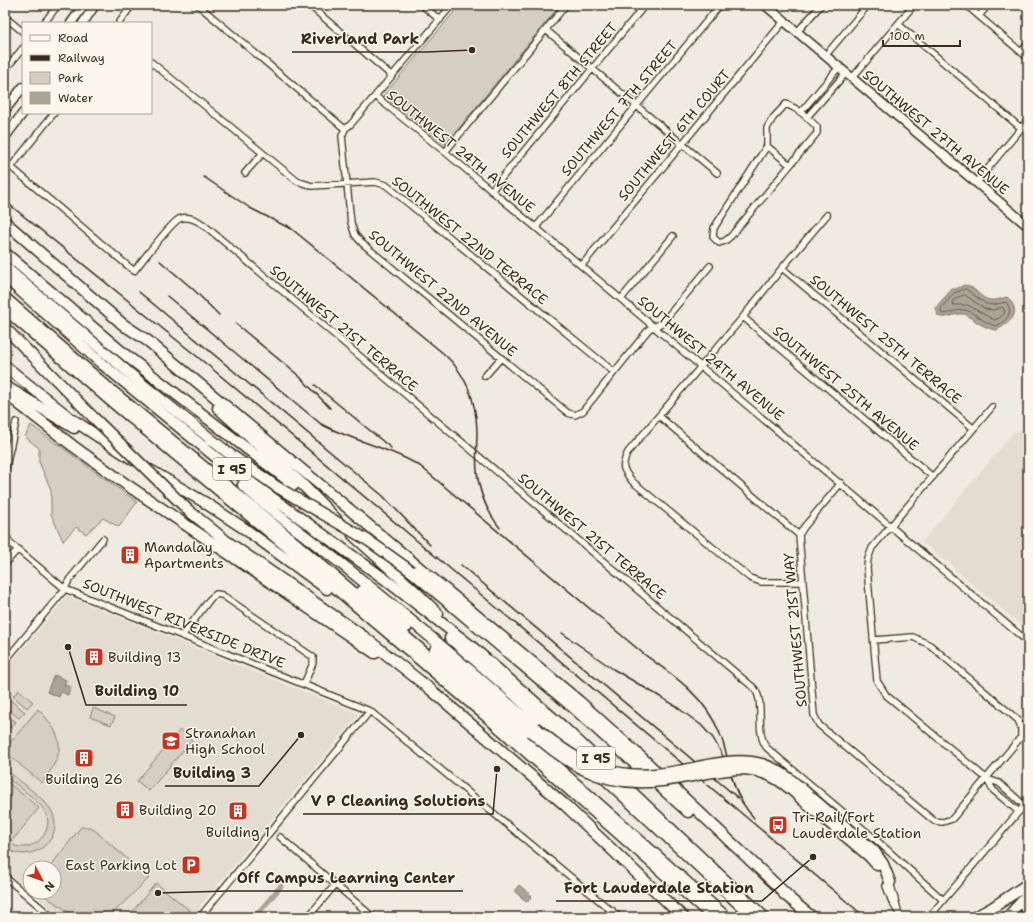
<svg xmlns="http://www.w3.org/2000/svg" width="1033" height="922" viewBox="0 0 1033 922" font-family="'Shantell Sans',sans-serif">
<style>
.built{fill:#e2dcd1}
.green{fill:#d5cec3;stroke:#887c70}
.water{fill:#aca397;stroke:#7f7367}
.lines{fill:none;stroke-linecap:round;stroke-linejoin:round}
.shore{stroke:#685a4e;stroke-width:1}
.canal{stroke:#aca397;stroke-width:5.5}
.street-casing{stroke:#3b2a1e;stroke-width:8}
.secondary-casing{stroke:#3b2a1e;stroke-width:11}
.primary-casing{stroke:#3b2a1e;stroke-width:12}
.highway-casing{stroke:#3b2a1e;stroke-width:13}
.street{stroke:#fbf7ec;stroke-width:5.5}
.secondary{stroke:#fbf7ec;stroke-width:8}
.primary{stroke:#fbf7ec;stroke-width:9}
.highway{stroke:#fbf7ec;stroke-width:10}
.rail{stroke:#3b2a1e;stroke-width:1.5}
.highway-bridge-casing{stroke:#3b2a1e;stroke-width:13;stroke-linecap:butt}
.highway-bridge{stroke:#fbf7ec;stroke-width:10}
.labels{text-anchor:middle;stroke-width:3;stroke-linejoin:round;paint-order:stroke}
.shield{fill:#fbf7ec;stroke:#75685c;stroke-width:1}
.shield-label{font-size:13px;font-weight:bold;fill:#3b2a1e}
.street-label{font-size:14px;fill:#3b2a1e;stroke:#fbf7ec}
.poi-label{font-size:14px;fill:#3b2a1e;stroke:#fbf7ec;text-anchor:start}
.leader{fill:none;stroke:#3b2a1e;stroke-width:1.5}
.callout-dot{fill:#3b2a1e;stroke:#fbf7ec;stroke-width:1.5}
.callout-label{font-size:15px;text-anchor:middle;font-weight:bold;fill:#3b2a1e;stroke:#fbf7ec;stroke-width:3;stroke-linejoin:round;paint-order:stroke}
</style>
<rect width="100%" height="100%" fill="#f0ebe0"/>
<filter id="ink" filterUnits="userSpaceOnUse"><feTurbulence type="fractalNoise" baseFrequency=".025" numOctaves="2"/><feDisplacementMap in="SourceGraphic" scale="8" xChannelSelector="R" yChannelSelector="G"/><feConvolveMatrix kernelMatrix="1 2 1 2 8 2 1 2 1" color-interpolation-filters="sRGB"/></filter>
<g filter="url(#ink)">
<path class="built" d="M1021,430L1028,436V631L952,567L953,566L948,561L946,562L922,542L1015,431L1018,433Z
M67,596L359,714L191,917H60L31,892H54V868H30V891L5,870V670Z"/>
<path class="green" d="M460,5H560L445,145L383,96Z
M31,425L137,502L119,527L103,518L86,534L76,527L63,541L51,514V490L39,462V448L25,437Z
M19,690L33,702L27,708L13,696Z
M10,700L25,712L19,718L5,707Z
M93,708L115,717L111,725L90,717Z
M38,709C65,738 66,751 42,783L6,753V748Z
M5,712L16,722L11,728L5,724Z
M180,730L192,740L149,791L137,781Z
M5,769C16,778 45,799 51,810C67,839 31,866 5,848V839C10,843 15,847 21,847C39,848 53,829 46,813C41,802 16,785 5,776Z
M5,780L39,808L12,841L5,835Z
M81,827H91L149,878L109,917H76L39,892H54V868H49Z
M156,883L194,914L191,917H128Z"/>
<path class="water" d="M964,285C975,285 980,300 991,300C996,301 1002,298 1007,297L1008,298C1022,313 1011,322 997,330C988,329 981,325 974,320C970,318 967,314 963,314C953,313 947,320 938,316L936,307L952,289H956Z
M54,675L66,680L64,685L71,687L68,695L61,692L59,697L47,692Z
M519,885L532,896L527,902L514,891Z"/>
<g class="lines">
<path class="shore" d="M966,289L986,304L993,305L1006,302C1014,313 1007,321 996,326C984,324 973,310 964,310C956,309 949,315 941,313V308L954,293Z
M965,295L985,309L993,310L1003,307L1005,313L999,318L994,320L968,305H953L952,302L956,298Z"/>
<path class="canal" d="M255,917L281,886"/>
<defs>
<path id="street" d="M198,5L345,129L342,136L351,223L355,235L363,244L568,413L575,415L583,411L649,329L662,323L710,266
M309,5L392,76
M422,5L440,20
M966,5L1028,58
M979,16L988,5
M5,17L23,32
M44,23L58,5
M119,23L132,5
M898,24L1021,128
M546,30L717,173
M797,32L821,5
M1021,52L1028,44
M825,56L868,5
M151,62L297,181L312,186L375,182L386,185L614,372
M5,70L23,48
M852,78L914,5
M375,96L445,152L540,231L1028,642
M786,104C799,109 808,118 817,127V133L731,236L725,241L719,243L713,237L714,228L767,146V128L773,118Z
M801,112L839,67
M807,117L846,73
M345,129L351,124L375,96L452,5
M767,146L790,165
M445,152L566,5
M5,162L134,271C142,261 170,224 179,219C188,215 197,220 204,225L754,688C766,702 754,732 767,748L874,838L943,900
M11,167L54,113
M245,173L262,154
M976,183L1028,120
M491,191L645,5
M536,227L720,5
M582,265L784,21
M782,268L973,428
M621,299L673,236
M743,317L933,477
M485,376L501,358
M992,407L872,548L868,559L867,568L877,681L886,695L987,779L993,790L1019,812
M659,416L799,535
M5,471L16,422
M841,483L804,527L799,535L814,715L819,725L934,821L943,822L952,819L1021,737V727L1018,720L930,645L913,637L874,640
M5,534L10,543L65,589L370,711L619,917
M5,564L18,549
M802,582H761L750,578L633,482C622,469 621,467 628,452L743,317L782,268L827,215
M182,636L210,599L216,594L222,595L313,657V663L304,684
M5,661L65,589L69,580L103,539
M987,779L999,783L1024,805
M280,837L373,917
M5,877L52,917
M890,882L898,910
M886,886L892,902L901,917
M200,917L370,711
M308,917L335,885
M606,917L612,910
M920,917L931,914
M929,917L1028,801"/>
<path id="secondary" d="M765,5L1028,226
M71,23L84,5
M83,23L95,5
M5,110L23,87
M5,137L23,113"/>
<path id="primary" d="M1007,917L1028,894
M1024,917L1028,912"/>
<path id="highway" d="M5,222L126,327
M5,253L128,357L294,485
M5,267L142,384L227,452L277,487
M5,277L101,363L217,458L386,580L471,646L562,726L764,917
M5,298L106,386L280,530L506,722L726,917
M5,309L111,401L286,546L486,716L713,917
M121,323L148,341L580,702L642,758L789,897
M5,328L93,417
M5,366L70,418L134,460
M5,386L74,428
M5,393L73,446L127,485L375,653
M218,408L300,482L337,520
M150,470L204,502L245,529L327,589
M243,485C275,515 313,541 348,569C411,620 474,673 535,727
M188,510L225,540L363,636L430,689L565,805L683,917
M353,535L417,593L438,614
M411,571L576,710L688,812
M362,591L407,627
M450,638L516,696L583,759
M435,650L531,732
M601,775L753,917
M819,804L874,851L883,864L890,882
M814,810L869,856L877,865
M784,894L812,917
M975,917L992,908L1028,884"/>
</defs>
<use href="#street" class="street-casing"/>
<use href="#secondary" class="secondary-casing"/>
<use href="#primary" class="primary-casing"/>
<use href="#highway" class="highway-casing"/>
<use href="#street" class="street"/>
<use href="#secondary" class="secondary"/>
<use href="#primary" class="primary"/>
<use href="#highway" class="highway"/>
<path class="rail" d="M204,177L250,208L291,229
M5,201L210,367L865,917
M287,225L444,354C466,374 476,400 477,430C477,446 475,463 478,479C481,497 489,514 500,528
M160,261L193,289L219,315
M139,292L383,496L430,545
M167,296L321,424C352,441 389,447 420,466L645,655C676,677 706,698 720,734C727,751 729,770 735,787C739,799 746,809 754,818
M236,324L299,376L330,408
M315,385L391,448
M461,565L738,798
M562,633L613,669L674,705L701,725L713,738L723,756"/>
<defs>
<path id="highway-bridge" d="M93,417L188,510
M277,487L369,541L411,571
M535,727C572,759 605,779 656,774C670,773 684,770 698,767C719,763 740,758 762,764C785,771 801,789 819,804
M531,732C566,763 598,784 647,782C664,782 681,778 697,775C720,771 741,765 763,773C783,779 799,797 814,810"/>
</defs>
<use href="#highway-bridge" class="highway-bridge-casing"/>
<use href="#highway-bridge" class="highway-bridge"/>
</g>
</g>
<defs>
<symbol id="building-square" viewBox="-11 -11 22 22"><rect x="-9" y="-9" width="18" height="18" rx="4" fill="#c8321e" stroke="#fbf7ec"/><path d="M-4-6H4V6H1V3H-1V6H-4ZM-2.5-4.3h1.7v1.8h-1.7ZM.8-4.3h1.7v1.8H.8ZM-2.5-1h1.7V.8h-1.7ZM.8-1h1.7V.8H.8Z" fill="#fff"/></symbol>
<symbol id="school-square" viewBox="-11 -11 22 22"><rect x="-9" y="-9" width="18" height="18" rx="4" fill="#c8321e" stroke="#fbf7ec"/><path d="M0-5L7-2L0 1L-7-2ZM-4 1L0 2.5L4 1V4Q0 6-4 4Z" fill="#fff"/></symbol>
<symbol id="bus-square" viewBox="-11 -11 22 22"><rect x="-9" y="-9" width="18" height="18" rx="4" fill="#c8321e" stroke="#fbf7ec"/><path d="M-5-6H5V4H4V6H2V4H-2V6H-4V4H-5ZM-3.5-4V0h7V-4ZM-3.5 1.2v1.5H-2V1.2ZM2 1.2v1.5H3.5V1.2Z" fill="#fff"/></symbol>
<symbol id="parking-square" viewBox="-11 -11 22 22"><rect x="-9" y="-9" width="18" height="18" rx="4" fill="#c8321e" stroke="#fbf7ec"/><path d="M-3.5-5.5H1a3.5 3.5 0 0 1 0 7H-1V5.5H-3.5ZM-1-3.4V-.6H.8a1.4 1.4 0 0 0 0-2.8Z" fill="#fff"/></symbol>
</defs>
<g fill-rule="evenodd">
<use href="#building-square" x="119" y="544" width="22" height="22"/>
<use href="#building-square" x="83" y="646" width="22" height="22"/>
<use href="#school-square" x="160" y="730" width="22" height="22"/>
<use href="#building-square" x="73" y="747" width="22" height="22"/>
<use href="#building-square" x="114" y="799" width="22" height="22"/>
<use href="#building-square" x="227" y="800" width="22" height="22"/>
<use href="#bus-square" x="767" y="814" width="22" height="22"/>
<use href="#parking-square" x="180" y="854" width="22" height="22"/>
</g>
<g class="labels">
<g class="shield">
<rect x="213" y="458" width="38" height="22" rx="3"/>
<rect x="577" y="747" width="38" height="22" rx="3"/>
</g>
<g class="shield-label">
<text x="232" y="474">I 95</text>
<text x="596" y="763">I 95</text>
</g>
<g class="street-label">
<text transform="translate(559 90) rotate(-50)" y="5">SOUTHWEST 8TH STREET</text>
<text transform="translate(619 108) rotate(-50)" y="5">SOUTHWEST 7TH STREET</text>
<text transform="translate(936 132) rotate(40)" y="5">SOUTHWEST 27TH AVENUE</text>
<text transform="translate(674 135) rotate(-50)" y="5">SOUTHWEST 6TH COURT</text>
<text transform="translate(461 151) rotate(39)" y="5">SOUTHWEST 24TH AVENUE</text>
<text transform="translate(470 240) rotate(39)" y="5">SOUTHWEST 22ND TERRACE</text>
<text transform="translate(443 293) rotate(40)" y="5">SOUTHWEST 22ND AVENUE</text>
<text transform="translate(344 328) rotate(40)" y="5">SOUTHWEST 21ST TERRACE</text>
<text transform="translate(886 339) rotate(40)" y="5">SOUTHWEST 25TH TERRACE</text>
<text transform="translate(711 358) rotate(40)" y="5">SOUTHWEST 24TH AVENUE</text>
<text transform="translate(846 388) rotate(40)" y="5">SOUTHWEST 25TH AVENUE</text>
<text transform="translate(592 536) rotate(40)" y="5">SOUTHWEST 21ST TERRACE</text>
<text transform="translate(184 623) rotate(22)" y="5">SOUTHWEST RIVERSIDE DRIVE</text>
<text transform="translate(795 630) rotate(-95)" y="5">SOUTHWEST 21ST WAY</text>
</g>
<g class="poi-label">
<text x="144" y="552">Mandalay<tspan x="144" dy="16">Apartments</tspan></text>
<text x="108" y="662">Building 13</text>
<text x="185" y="738">Stranahan<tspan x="185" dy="16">High School</tspan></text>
<text x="84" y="784" text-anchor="middle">Building 26</text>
<text x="139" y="815">Building 20</text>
<text x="792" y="822">Tri-Rail/Fort<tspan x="792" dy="16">Lauderdale Station</tspan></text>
<text x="238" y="837" text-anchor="middle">Building 1</text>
<text x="177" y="870" text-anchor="end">East Parking Lot</text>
</g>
</g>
<path class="leader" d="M472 50L427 52H292M68 647L86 705H187M301 735L259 786H165M497 769L493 814H303M158 893L228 891H463M813 857L762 901H556"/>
<g class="callout-dot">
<circle cx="472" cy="50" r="4"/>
<circle cx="68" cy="647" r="4"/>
<circle cx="301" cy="735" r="4"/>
<circle cx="497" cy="769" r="4"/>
<circle cx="158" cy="893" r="4"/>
<circle cx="813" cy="857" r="4"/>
</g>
<g class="callout-label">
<text x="360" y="44">Riverland Park</text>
<text x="137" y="696">Building 10</text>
<text x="212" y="778">Building 3</text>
<text x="398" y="806">V P Cleaning Solutions</text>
<text x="346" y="883">Off Campus Learning Center</text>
<text x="659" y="893">Fort Lauderdale Station</text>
</g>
<rect width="1033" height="922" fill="none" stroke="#fbf7ec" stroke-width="20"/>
<rect x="10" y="10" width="1013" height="902" fill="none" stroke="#3b2a1e" stroke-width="1.5" filter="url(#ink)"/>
<rect x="22" y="22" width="130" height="92" fill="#fbf7ec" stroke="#aea59a"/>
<rect x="30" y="35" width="20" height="6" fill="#fbf7ec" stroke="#aea59a"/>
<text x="58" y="42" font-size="12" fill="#3b2a1e">Road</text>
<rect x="30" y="55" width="20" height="6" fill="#3b2a1e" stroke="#aea59a"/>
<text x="58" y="62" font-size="12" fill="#3b2a1e">Railway</text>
<rect x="30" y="72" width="20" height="12" fill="#d5cec3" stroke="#aea59a"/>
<text x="58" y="82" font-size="12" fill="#3b2a1e">Park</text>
<rect x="30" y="92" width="20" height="12" fill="#aca397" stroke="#aea59a"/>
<text x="58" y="102" font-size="12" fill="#3b2a1e">Water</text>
<g transform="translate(42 880) rotate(131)"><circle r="19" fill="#fbf7ec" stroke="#aea59a"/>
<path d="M0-3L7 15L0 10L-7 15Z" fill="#c8321e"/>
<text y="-6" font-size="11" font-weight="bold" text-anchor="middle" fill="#3b2a1e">N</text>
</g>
<path d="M883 40v6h77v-6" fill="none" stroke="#3b2a1e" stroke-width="2"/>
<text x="889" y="40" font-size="12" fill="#3b2a1e" stroke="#fbf7ec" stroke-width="3" paint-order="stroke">100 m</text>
</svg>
